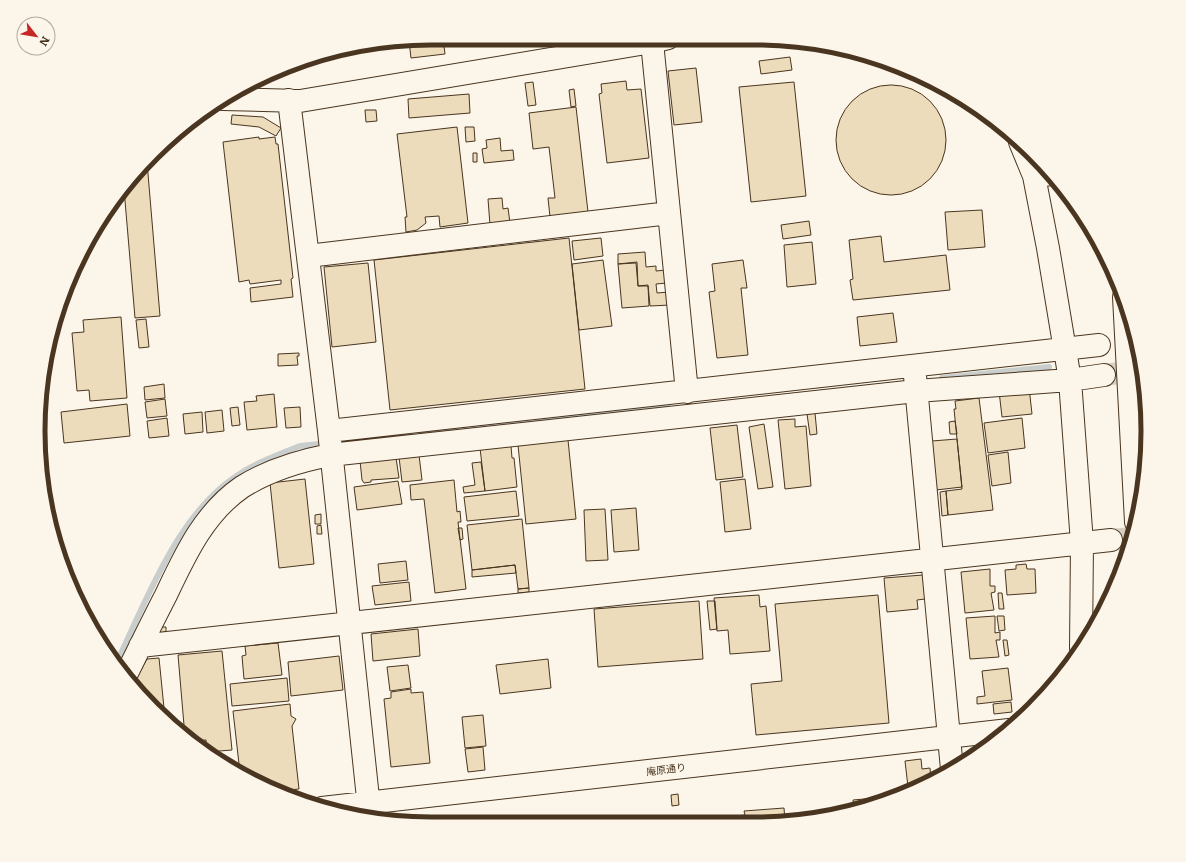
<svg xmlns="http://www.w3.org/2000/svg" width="1186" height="862" viewBox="0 0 1186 862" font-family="Literata,'Noto Sans JP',serif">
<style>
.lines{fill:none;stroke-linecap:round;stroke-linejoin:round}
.stream{stroke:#c9cecd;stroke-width:6}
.building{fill:#ecdcbc;stroke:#4a3520}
.minor-tunnel{stroke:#d8cfc1;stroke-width:22;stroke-dasharray:22 11;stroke-linecap:butt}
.minor-casing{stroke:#4a3520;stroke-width:24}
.highway-casing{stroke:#4a3520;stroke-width:24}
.minor{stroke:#fbf6e9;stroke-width:22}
.highway{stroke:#fbf6e9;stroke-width:22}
.labels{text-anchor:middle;stroke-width:3;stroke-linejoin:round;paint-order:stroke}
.street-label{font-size:10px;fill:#4a3520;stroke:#fbf6e9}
.rim{fill:none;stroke:#4a3520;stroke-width:5}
</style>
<rect width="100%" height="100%" fill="#fbf6e9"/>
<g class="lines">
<path class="stream" d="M942,378L1049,367
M116,664C146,602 176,517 235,477C255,463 278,455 300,446L668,407"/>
</g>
<path class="building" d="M431,38H443L445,54L411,58L409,41Z
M790,57L792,70L761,74L759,61Z
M696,68L702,122L674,125L668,71Z
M626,81L627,90L641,89L649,158L607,163L599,94L602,93L601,84Z
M533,82L536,105L528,106L525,83Z
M794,82L806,196L751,202L739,87Z
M836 140a55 55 0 1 1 110 0a55 55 0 1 1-110 0Z
M574,89L576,106L571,107L569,90Z
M469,94L470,113L409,118L408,99Z
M576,107L588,212L550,217L548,198H555L549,147L533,149L529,113Z
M365,110H376L377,121L366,122Z
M232,115L263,117L281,128L276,136L259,127L231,124Z
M457,127L468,223L440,227L439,216L425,217L426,223L417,230L406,232L405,217H407L397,134Z
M465,127H474L475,141L466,142Z
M259,137V139L275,137L276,144H278L293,278L291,279L293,297L251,302L250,288L281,284V280L250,284L249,280L239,282L223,142Z
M500,138L501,151L513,150L514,160L484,163L482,149L487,148L486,140Z
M473,153H477V162H473Z
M147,162L160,316L135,318L124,189L136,172Z
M502,198L503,209L508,208L510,223L490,225L488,199Z
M982,210L985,247L948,250L945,212Z
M809,221L811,235L783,239L781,225Z
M881,236L884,262L946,255L950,290L853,300L850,280L853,279L849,240Z
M569,238L585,389L390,410L374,260Z
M601,238L603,256L574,260L572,241Z
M812,242L816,284L787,287L784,245Z
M645,252L646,267L656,266V271L666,270L667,283L656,284L657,293L669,292L670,305L650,306L648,285L638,286L637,262L618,264V254Z
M603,260L612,326L579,330L572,264Z
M743,260L747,288H741L748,355L717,358L709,292L715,291L712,264Z
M368,263L376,342L332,347L324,267Z
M636,263L638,286H648L649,306L622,308L618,264Z
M893,313L897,342L860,346L857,317Z
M121,317L127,398L90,401L89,390L77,391L72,333L84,332L83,320Z
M146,319L149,347L139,348L136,320Z
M299,353V356H297L298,365L278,366V354Z
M164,384L165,398L145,400L144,387Z
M1029,387L1032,414L1002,417L999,391Z
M274,394L277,427L247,430L244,402L257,401L256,396Z
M979,398L993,510L948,515L946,491L962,489L954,409H956L955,401Z
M165,399L167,416L147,418L145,402Z
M127,404L130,436L64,443L61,412Z
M238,407L240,425L232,426L230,408Z
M300,407L301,427L286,428L284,408Z
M222,410L224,431L207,433L205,412Z
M202,412L203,432L185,434L183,414Z
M815,413L817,434L810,435L807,414Z
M167,418L169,436L149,438L147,421Z
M1022,418L1025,448L988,453L984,423Z
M795,419V427L806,426L811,486L785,489L778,420Z
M955,421L957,434H950L949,422Z
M764,424L773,487L758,489L749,427Z
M737,425L743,477L716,480L710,428Z
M957,439L962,487L936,490L932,441Z
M568,440L576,519L526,524L518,445Z
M511,446L512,458H514L517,487L485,491L480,448Z
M1008,452L1011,483L992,486L988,455Z
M419,455L422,480L402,482L399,457Z
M396,458L399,478L371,480V482L364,483L362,480L360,461Z
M481,462L485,491L464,493L463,487L475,485L472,463Z
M305,479L314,564L279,568L270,483Z
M745,479L751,529L725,532L720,482Z
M454,480L457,512L460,511L461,522H458L466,589L435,593L424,499L411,500L410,485Z
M398,481L402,504L357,510L354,487Z
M516,491L519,516L467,521L464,497Z
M946,491L948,515L942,516L940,492Z
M636,508L639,550L614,552L611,510Z
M605,509L608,560L586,561L584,510Z
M321,514V524H315V515Z
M522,519L529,588L518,589L515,565L472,570L467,525Z
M321,525L322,534H317V526Z
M458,528H462L463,539L460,540Z
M406,561L408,580L380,583L378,564Z
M1026,564L1027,569H1035L1036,593L1007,595L1005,570L1016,569V565Z
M515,565L516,573L472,577V570Z
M990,569V586H995V592L991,593L994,610L965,613L961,572Z
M923,575L925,599L917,600L918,609L887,612L884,578Z
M409,582L411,601L375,605L372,586Z
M529,588V592L518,593V589Z
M998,593H1002L1004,609H999Z
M759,595L760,607L766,606L770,651L730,654L728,630L717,631L714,598Z
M878,595L889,723L756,735L751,684L782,681L775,604Z
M699,601L703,659L598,667L594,609Z
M707,601H715L717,629L710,630Z
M995,616V633L1000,632V640H996L999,657L970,659L966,618Z
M997,616H1004L1005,630L999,631Z
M157,627H166V632L157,633Z
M418,629L420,656L373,661L371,634Z
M1003,640H1007L1009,655L1005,656Z
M278,643L282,675L244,679L242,656L246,655L245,646Z
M222,651L232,750L207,752L206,740L190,741L185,737L178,655Z
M339,656L343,690L291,696L288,662Z
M159,658L165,718L135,690L134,682L147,659Z
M548,659L551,688L500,694L496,665Z
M408,665L411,688L390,691L387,667Z
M1008,668L1012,700L977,704V697L985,696L982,671Z
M287,678L289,701L232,706L230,684Z
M411,689V693L423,692L430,763L391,767L384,699L391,698V692Z
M1011,702L1012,712L994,714L993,704Z
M290,704L291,716L296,719L292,726L299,789L278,791L274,790L273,788H269L255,782L254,772L240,773L233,711Z
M483,715L486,746L465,748L462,717Z
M483,747L485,770L468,772L465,749Z
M921,759L922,769L930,768L931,780L920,786L908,787L905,761Z
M900,791V795L885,800L884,793Z
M678,794L679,805L672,806L671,795Z
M875,798V802L854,808L853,800Z
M784,808L785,821H737V816L745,815L744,811Z"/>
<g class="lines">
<path class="minor-tunnel" d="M1104,375L1142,370
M1111,540L1133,538"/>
<defs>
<path id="minor" d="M652,42L687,392
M223,99L300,101L652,42L668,38
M289,100L329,431L370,817
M1020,142L1034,176L1048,248L1070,380L1082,543L1081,648
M1034,176L1052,174
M308,256L669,213
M915,376L952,769
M329,431L1099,345
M140,646L1111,540
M125,677C139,649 152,622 166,595C185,555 204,513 242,487C269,470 299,461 330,455L916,391L1070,380L1104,375
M322,808L1009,730"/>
<path id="highway" d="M1124,297L1136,522"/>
</defs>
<use href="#minor" class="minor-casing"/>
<use href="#highway" class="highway-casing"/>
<use href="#minor" class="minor"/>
<use href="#highway" class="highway"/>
</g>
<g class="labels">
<g class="street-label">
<text transform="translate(666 769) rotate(-7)" y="4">庵原通り</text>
</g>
</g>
<path d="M0 0H1186V862H0ZM431 45H755A386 386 0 0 1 1141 431V431A386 386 0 0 1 755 817H431A386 386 0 0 1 45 431V431A386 386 0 0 1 431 45Z" fill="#fbf6e9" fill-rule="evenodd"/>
<path class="rim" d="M431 45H755A386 386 0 0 1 1141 431V431A386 386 0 0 1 755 817H431A386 386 0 0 1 45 431V431A386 386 0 0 1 431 45Z"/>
<g transform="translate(36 36) rotate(121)"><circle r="19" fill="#fbf6e9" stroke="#b4a999"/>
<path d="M0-3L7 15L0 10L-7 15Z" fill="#c62828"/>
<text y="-6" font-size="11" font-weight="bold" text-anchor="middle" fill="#4a3520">N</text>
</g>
</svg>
